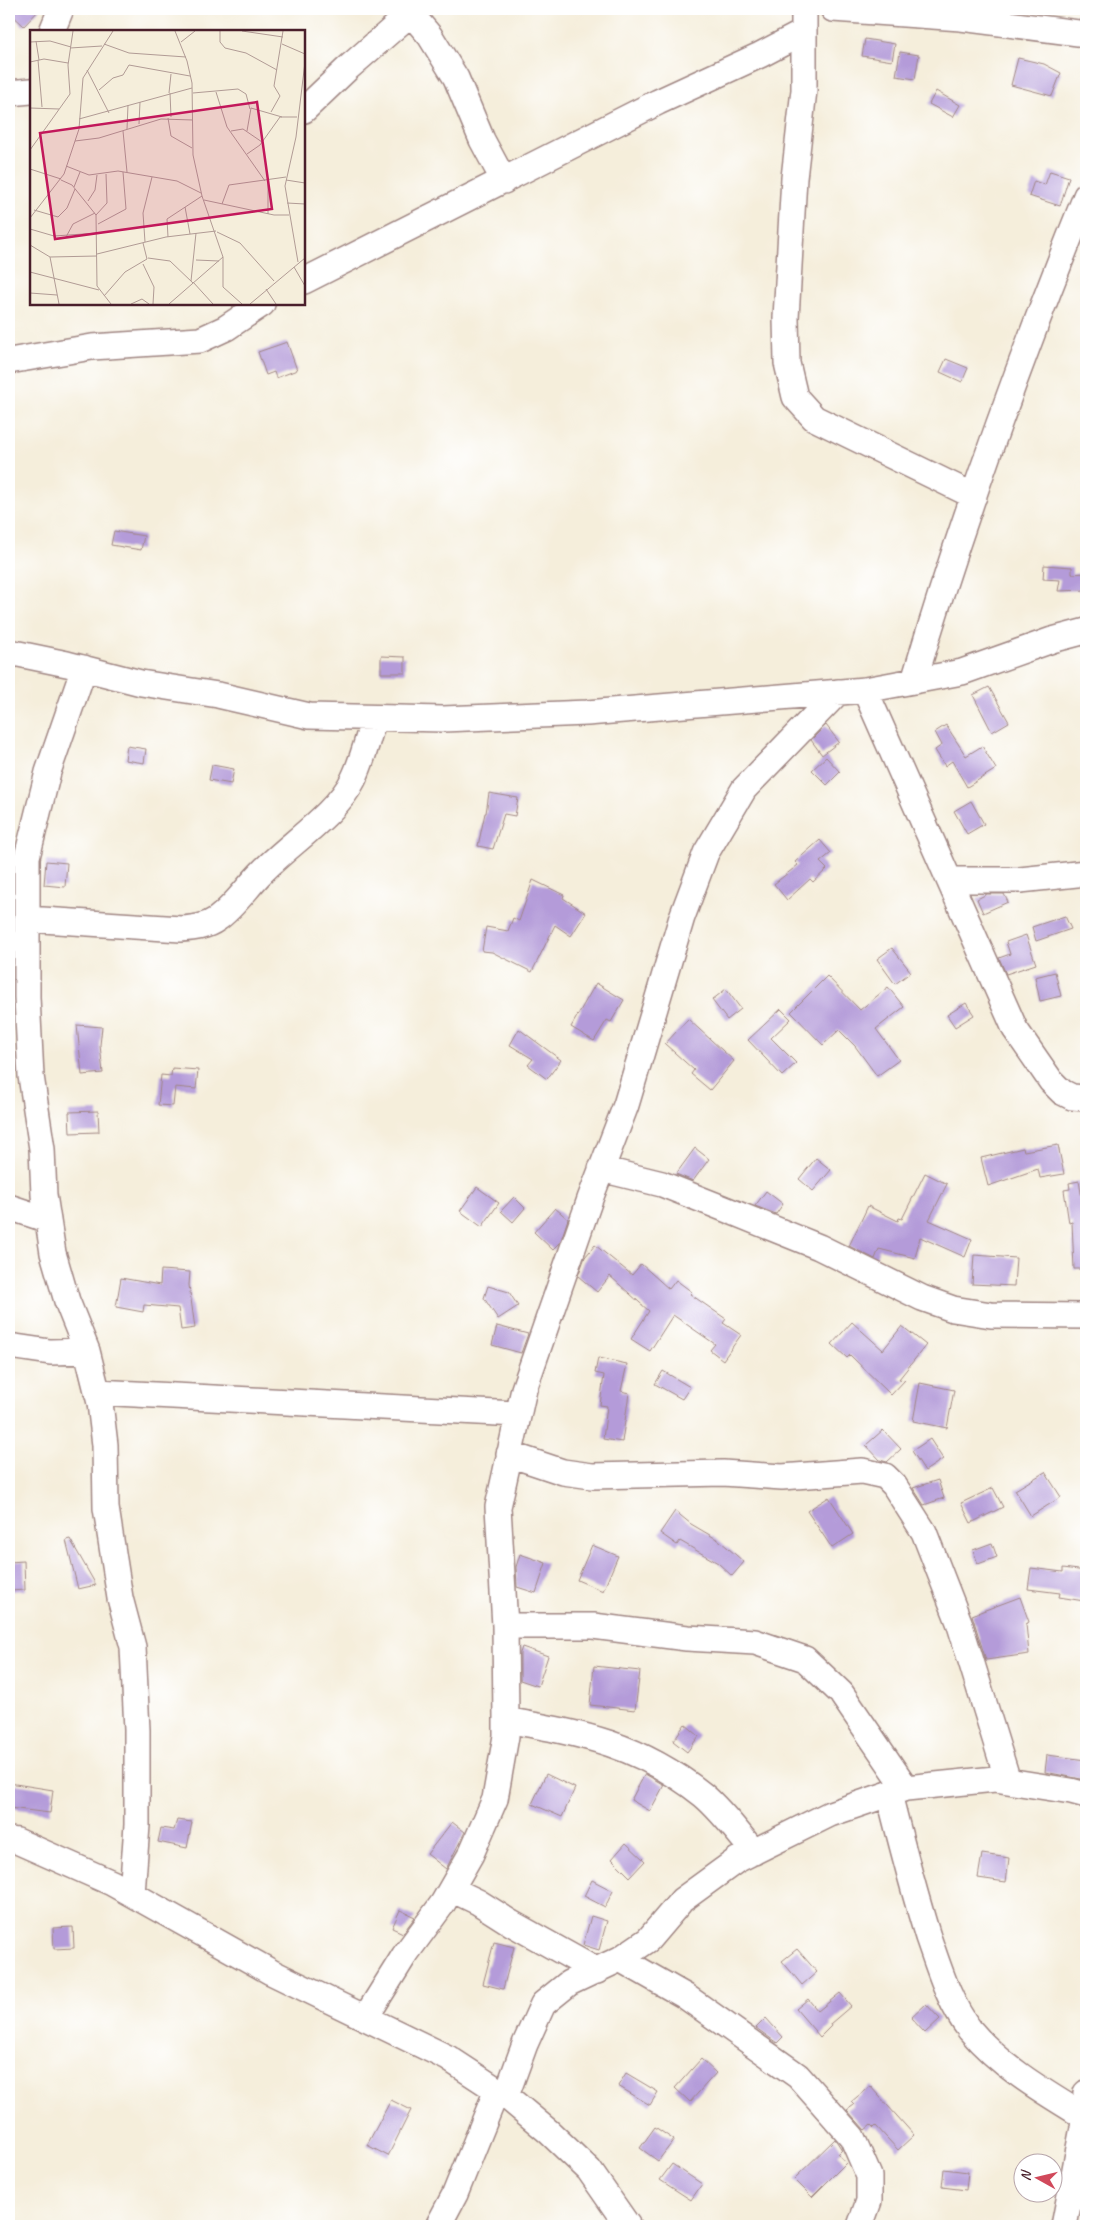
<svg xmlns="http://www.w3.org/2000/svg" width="1095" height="2235" viewBox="0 0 1095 2235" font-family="Caveat,sans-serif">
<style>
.building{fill:#b49bd9}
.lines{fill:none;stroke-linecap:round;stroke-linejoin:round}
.minor-casing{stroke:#a08683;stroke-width:28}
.minor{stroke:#fff;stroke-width:25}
.inset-road{fill:none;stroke:#b19b95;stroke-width:1}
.view{fill:#c2185b;fill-opacity:0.15;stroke:#c2185b;stroke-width:2.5}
.inset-edge{fill:none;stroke:#4a1f2b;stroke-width:2.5}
</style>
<rect width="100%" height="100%" fill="#fff"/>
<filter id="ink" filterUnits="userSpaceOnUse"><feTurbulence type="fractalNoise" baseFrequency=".02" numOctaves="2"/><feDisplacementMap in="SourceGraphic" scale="10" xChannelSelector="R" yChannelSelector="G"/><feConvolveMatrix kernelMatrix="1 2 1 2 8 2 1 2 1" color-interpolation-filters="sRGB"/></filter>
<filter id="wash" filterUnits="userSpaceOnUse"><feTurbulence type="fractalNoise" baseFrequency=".0096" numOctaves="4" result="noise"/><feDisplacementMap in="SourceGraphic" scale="20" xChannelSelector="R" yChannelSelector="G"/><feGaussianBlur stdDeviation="1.12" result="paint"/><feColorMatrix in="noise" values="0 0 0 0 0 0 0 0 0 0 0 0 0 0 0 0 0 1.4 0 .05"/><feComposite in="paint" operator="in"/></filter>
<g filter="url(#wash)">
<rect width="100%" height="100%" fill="#f5eedb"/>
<g id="blocks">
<path class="building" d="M9,9H40L24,26L9,12Z
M865,39L895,44L892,61L862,56Z
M900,52L919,55L915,79L896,76Z
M1018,58L1044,64L1061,73L1052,96L1011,85Z
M936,91L960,105L953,117L929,104Z
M1050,171L1069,177L1060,206L1029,196L1034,181L1045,185Z
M287,342L297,370L276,378L274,372L266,375L258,352Z
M946,359L968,368L962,382L940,372Z
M114,531L144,536L141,550L111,545Z
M1044,565L1072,567V574L1086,573V590L1058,591L1060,580L1043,579Z
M381,656L405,657V673H381Z
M989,687L1009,722L992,732L973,695Z
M826,725L839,742L822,755L811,740Z
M946,725L966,756L982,746L996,769L967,787L952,761L945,766L935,750L942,745L935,732Z
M127,746L146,749L144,763L125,760Z
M826,757L840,772L827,785L812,770Z
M212,765L234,769L231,784L209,780Z
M489,793L518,798L515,816L504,814L493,849L478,846L485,813H486Z
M971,801L984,824L967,834L954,811Z
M820,840L831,853L820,862L827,869L813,882L810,879L787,900L774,884L798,865L795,862Z
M46,861L67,863L65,887L44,885Z
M533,880L564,895L563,898L586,913L571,936L555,925L532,972L492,952L482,951L486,927L508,931L513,918L519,921Z
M987,894H1004L1008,902L983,913L977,899Z
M1065,916L1071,929L1036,941L1032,927Z
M1026,935L1036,964L1006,974L999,958L1010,954L1006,942Z
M892,948L911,972L895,984L877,959Z
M1055,972L1061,996L1040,1001L1035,977Z
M827,976L860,1010L888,987L904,1007L876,1029L899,1060L877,1076L855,1046L839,1030L823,1045L791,1012Z
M596,983L624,1000L611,1022L607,1020L594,1041L571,1027Z
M726,989L741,1009L727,1020L712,1000Z
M966,1003L974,1015L955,1027L947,1015Z
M781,1009L791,1019L771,1038L796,1063L782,1076L748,1040Z
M688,1019L734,1061L710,1090L691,1074L694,1070L665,1044Z
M77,1025L102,1027L100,1045L103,1073L82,1075Z
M519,1029L561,1060L547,1079L528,1065L533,1059L510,1045Z
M172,1068L198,1070L196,1089L175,1087L173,1106L158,1105L161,1075L171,1076Z
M98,1111L99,1132L70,1133L69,1112Z
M1058,1145L1064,1174L1040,1178L1038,1169L988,1186L981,1158L1023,1148L1024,1151Z
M695,1148L709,1159L693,1181L676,1174Z
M816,1158L831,1170L813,1191L799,1179Z
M925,1173L947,1184L929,1220L972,1239L965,1257L920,1237L915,1258L879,1249L875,1259L849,1246L868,1206L898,1221L899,1218L902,1219Z
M1079,1181L1086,1222V1269H1074L1072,1222L1069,1223L1064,1190L1070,1189L1069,1183Z
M477,1187L499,1203L482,1227L460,1211Z
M766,1191L783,1204L776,1214L755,1206Z
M514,1197L525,1208L513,1222L501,1211Z
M555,1208L568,1219L560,1243L553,1250L534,1232Z
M595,1245L632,1275L641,1264L669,1289L676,1280L692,1292L690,1294L726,1319L723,1323L741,1335L723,1360L710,1350L715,1344L673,1315L650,1351L631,1339L649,1311L610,1276L597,1292L578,1276L585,1257Z
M974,1255L1016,1258L1014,1286L972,1284Z
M161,1270L190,1272L189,1285L195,1328L181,1330L178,1308L144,1305L143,1312L116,1307L121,1278L160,1285Z
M488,1286L509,1292L518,1306L498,1319L484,1298Z
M852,1322L883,1350L902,1326L926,1345L899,1379L905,1380L891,1395L850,1355L847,1358L832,1344Z
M497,1326L528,1334L521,1353L492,1345Z
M598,1358L627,1364L621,1391L629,1393L622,1442L603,1439L607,1406L600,1405L604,1375L595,1373Z
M663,1371L690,1387L682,1399L655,1384Z
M920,1383L954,1390L947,1428L913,1421Z
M883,1430L901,1449L887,1462L880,1460L866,1445Z
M930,1439L943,1459L925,1471L912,1451Z
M1045,1472L1061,1497L1031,1516L1015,1490Z
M938,1480L944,1498L924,1505L913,1488Z
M993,1488L1003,1507L971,1523L961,1503Z
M829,1497L853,1534L832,1548L807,1511Z
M675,1511L691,1524L720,1541L744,1562L732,1576L718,1563L680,1541L677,1545L660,1533Z
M70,1539L96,1585L78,1589L66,1540Z
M992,1543L997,1557L978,1564L973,1550Z
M592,1545L618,1556L603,1591L577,1580Z
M520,1554L546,1563L536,1593L517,1587L516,1567Z
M24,1561L25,1590L10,1591L9,1562Z
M1031,1568L1063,1572V1568L1086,1571L1084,1601L1059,1597L1060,1593L1028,1589Z
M1020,1597L1029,1622L1026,1624L1029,1654L986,1660L972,1615Z
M522,1647L548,1656L538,1686L520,1680V1653Z
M594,1666L640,1671L635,1710L590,1705Z
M685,1724L699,1736L687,1752L673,1741Z
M1047,1755L1086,1760V1780L1045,1772Z
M546,1774L575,1788L562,1817L532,1804Z
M645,1774L664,1785L650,1811L631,1800Z
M9,1783L53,1790L50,1813L9,1808Z
M177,1820L192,1822L187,1848L158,1842L161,1828L174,1830Z
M452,1822L465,1832L446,1869L427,1854Z
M626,1843L645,1861L630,1877L612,1859Z
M982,1854L1009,1858L1006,1882L978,1878Z
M592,1880L613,1891L605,1907L584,1896Z
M400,1910L415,1917L403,1933L392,1928Z
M591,1916L607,1921L599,1950L583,1945Z
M73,1927L74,1948L54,1949L53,1928Z
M494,1942L514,1947L503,1989L483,1984Z
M797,1949L817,1972L802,1985L782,1961Z
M840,1993L851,2006L830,2024L831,2026L820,2037L796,2009L808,1999L818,2011Z
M926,2004L940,2019L925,2033L911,2018Z
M766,2018L783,2037L777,2043L756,2028Z
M701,2059L716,2073L690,2102L675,2088Z
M626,2073L658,2092L650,2105L618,2086Z
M870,2086L914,2135L898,2150L876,2126L874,2128L871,2125L865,2130L847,2110L854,2105L851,2102Z
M391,2100L411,2110L388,2156L367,2145Z
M655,2127L674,2140L658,2161L640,2148Z
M835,2139L842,2150L838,2154L846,2163L812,2197L794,2179Z
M672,2164L702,2184L691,2200L660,2180Z
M944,2169L968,2172L966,2190L942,2187Z"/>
</g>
</g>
<g filter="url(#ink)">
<use href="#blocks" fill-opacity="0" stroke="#a08683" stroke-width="1"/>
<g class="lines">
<defs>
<path id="minor" d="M407,9L430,36L456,78L482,140L504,181
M804,9V90L794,178L786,318L787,363L795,397L814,418L974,496
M833,9L961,18L1086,34
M52,31L61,9
M9,93L31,91
M304,110L348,68L411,13
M304,281L658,102L760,55L804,32
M9,361L92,347L200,340L226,328L262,304
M9,652L67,664L141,683L218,695L309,716L443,719L587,713L865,690L962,672L1052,640L1086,631
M84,668L48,772L27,857V997L31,1076L42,1149L44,1195L53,1253L67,1301L87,1351L100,1403L105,1445L106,1508L120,1598L133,1647L137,1730V1825L132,1894
M914,681C963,516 1022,355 1086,196
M865,690L1015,1029L1051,1081L1062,1092L1072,1097L1086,1098
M949,880H1020L1086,873
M27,919L181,929C194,928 206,927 217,919C235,906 247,887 262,872C289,844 337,813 353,780C363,760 368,738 374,718
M601,1169L662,1184L725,1209L819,1247L922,1298L953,1309L991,1315L1086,1316
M9,1207L48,1220
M9,1346L50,1352L87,1351
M97,1392L518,1414
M509,1454L563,1472L592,1476L723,1473L782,1477L862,1471L885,1476L894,1485L924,1532L959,1622L1008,1781
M505,1626H593L687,1638L755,1642L805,1659L841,1693L906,1788
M506,1720C584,1734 639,1744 703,1795C722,1811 738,1833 754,1852
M889,1794C901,1842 913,1889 928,1937C939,1968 949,2003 970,2030C1001,2067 1044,2092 1085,2117
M9,1840L17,1841L112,1883L271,1972L448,2058L506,2096L549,2132L589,2170L628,2226
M451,1889L478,1902L511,1923L597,1971
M620,1959L685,1996L798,2076L852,2137L869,2176V2201L860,2226
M366,2017L404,1956L443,1903L471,1854L495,1799L506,1736V1720L505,1626L498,1507L524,1389L590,1199L626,1105L682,917L706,853L744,789L838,692
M506,2096L525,2044L543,2004L569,1983L620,1959L648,1940L682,1900L737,1860L830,1814L906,1788L995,1779L1071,1791L1086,1795
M438,2226L455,2194L497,2090
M1064,2226L1085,2117L1086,2093"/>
</defs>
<use href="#minor" class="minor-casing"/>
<use href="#minor" class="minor"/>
</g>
</g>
<g transform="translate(30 30)">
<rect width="275" height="275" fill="#f5eedb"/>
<path class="inset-road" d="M145,1L157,31L162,53L163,125L172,166L193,227V257L212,274M190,1V12L195,18L216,23L247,40M212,1L253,7M6,11L9,30M0,12L20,11L41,17M151,12L165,1M74,14L99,23L156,27M252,14L275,24M40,18L72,16M8,30L12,77M0,32L14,29L38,33M57,40L79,83M69,60L83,48L93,45L99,35L160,46M186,62L197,97L235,151M139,63L141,44M140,63L141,87M163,63L208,59L216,64L220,79M0,78L29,79M241,82L250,66L244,56L253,1M138,88L141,106L162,118M49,89L162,58M109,94L110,72M97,99L98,75M93,101L97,142M201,101L213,99L232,112M217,101L221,78L252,87M45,111L69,108L131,89L163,90M0,120L40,64L38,35L43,1M217,124L230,115L250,87H267M36,136L59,145L88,141L147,151L171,163M0,139L31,149M31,150L42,155L66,185L67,256L81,274M256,150L275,153M238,151V184M44,157L50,142M174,170L244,185H259M58,171L65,160L67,145M257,173L275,174M192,174L199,155L256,147M155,177L160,204M4,180L28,187L37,178L45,159M66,185L77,173L76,144M0,188L34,144L49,99L53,48L83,1M68,194L96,179L93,142M0,199L24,206L68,203M187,202L210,213L244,251M36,207L43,194L65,183M138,207L137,189L172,166M115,212L113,183L122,147M0,215L20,227L29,274M67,224L136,207L186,201M20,227L67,226M118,228L140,231L163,253M166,230L189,231M268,232L255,156L266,107L275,32M113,234L124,257L123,274M264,237L275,256M0,242L69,260M161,251L166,203M163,252L183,274M236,259L246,274M0,263L27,265M74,266L95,242L117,229L113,213M101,274L112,269L119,274M139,274L193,227M220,274L275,228"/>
<path class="view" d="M227,72L242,179L25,209L10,103Z"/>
<rect width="275" height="275" class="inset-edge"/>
</g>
<rect width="1095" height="2235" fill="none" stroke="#fff" stroke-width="30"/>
<g transform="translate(1038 2178) rotate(278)"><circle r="24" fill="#ffffff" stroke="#b7a5aa"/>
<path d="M0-4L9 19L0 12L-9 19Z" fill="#d1495b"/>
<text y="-8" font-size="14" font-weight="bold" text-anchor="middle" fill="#4a1f2b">N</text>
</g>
</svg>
